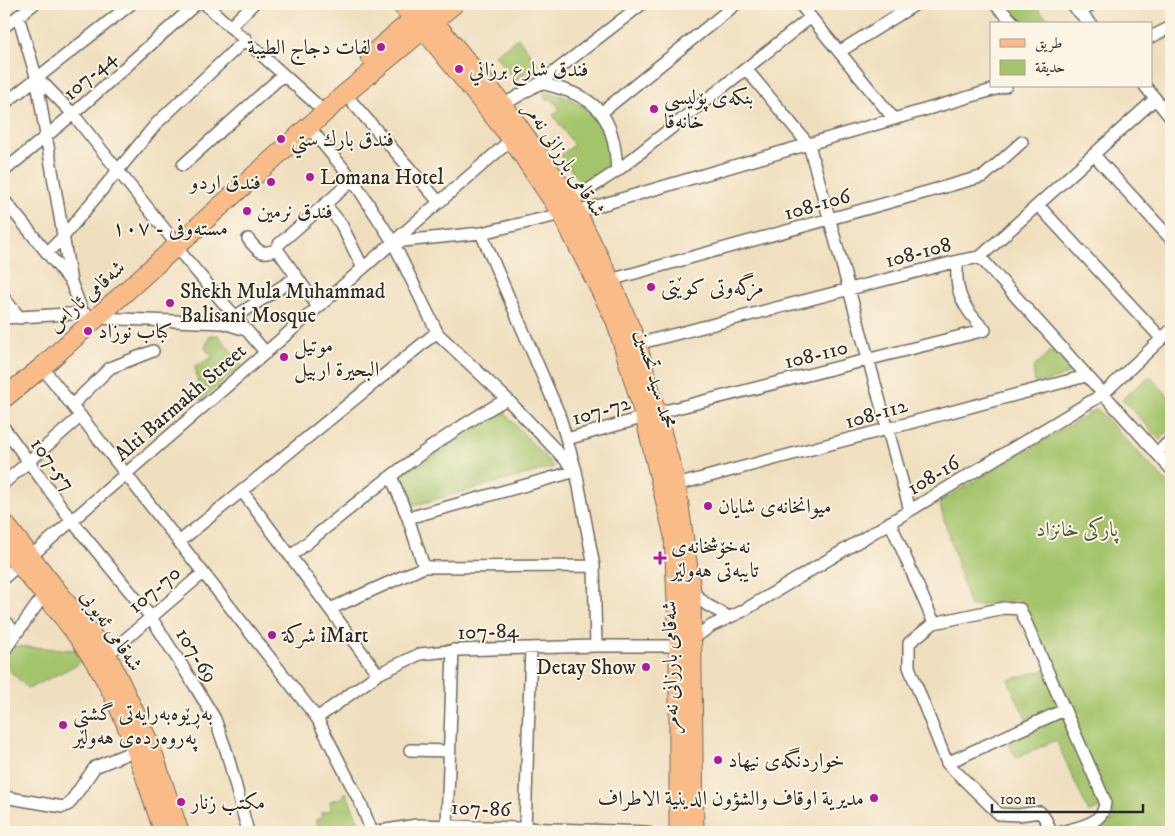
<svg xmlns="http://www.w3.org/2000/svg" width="1175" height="836" viewBox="0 0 1175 836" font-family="'IM FELL DW Pica',Amiri,serif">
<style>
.green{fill:#a4c46c;stroke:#68784c}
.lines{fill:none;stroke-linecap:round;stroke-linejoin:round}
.street-casing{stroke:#706a5f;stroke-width:14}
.primary-casing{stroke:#706a5f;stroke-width:21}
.street{stroke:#fff;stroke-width:11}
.primary{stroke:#f9bc89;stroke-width:19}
.poi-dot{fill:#b5179e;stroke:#fcf5e5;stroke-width:2}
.labels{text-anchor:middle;stroke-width:4;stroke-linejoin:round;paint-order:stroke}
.poi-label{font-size:21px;fill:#2b2b2b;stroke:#fcf5e5;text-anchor:start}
.street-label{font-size:21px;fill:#2b2b2b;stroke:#fcf5e5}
.park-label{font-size:21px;fill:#4f593e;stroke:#fcf5e5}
.neighbourhood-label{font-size:22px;fill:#2b2b2b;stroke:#fcf5e5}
</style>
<rect width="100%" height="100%" fill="#fcf5e5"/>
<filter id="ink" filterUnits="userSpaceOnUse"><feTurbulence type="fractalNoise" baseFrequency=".02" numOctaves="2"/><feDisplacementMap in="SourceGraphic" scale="10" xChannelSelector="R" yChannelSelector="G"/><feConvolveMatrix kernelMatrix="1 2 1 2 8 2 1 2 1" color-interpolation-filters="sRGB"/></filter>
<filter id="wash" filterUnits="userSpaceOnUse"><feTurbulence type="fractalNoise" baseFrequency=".0096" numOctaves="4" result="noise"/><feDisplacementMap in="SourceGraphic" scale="20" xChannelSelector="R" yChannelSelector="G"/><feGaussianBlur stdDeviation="1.12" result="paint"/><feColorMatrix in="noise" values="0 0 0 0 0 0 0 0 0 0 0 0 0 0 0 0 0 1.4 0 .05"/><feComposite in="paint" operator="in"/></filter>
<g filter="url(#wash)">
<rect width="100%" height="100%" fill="#f0dfbf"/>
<path class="green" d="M1001,4H1032L1054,24H1021Z
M518,38L538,64L515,81L495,55Z
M543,93C585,94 612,128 610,169L588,187L582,186L561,155L574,145L553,115L560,109L551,98L547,101Z
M210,335H218L242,365L201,401L195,366L213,357L205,348Z
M1052,350L1072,372L1050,381L1035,383L1033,368Z
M1150,376L1171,399V428L1160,440L1122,399Z
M501,409L554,467L415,505L399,477L471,432Z
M1097,409L1171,487V832H1087L1115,819L1108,804L1089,813L1056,740L1016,758L1007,740L1066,713L1024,609L1017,599L970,607L939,502Z
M11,646L75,650L81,659L78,664L28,689L4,665V656Z
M1044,670L1061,707L1027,721L1008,680Z
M346,792L362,830L360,832H344L342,829L319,827L316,820L323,817L321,813L331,810L330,801L341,798Z"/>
</g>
<g filter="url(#ink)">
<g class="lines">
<defs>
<path id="street" d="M205,4L316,104
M800,4L894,119
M995,4L1015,24
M1071,4L1091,24
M1080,13L1092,4
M18,16L36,76L71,282L83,313
M4,27L34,4
M230,27L253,4
M1151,37L1171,27
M839,52L916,4
M747,70L809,145L910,510
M36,76L73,114L170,236
M540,83C596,96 614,112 617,171
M1145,86L1171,118
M345,94L439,202
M4,104L131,4
M503,105L540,83L642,4
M602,112L736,4
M308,126L353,180L393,242L438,334L507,399L576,471L408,518
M1094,155L1171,239
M183,165L283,75
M4,171L73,114L196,4
M4,200L71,282
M571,201L617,171L811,17
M325,204L341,224L363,268
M1038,205L1162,339
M577,212L1006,86
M481,233L559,414L576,471L594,566L596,646
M248,239C258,252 262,256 277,249L279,244L353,180
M393,242L481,233L562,214
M175,246L266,353
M277,249L318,307
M47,253L63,237L157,123L246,39
M980,257L1171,469
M958,261C953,290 964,310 985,330
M610,280L984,176L1022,142
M4,298L20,318
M236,316L297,277
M4,318L83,313L96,318L224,323L246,330
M637,344L958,261L980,257L1155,99
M42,367L317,718L361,804L372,832
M72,405L110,368L153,351
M657,413L985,330
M4,428L72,521L150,616L195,686L215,719L227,753L248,832
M567,439L645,417
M1157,453L1171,440
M391,476L408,518L424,567
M4,483L81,416
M676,485L1086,376
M242,491L378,674
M890,522L934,623L1004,608L1020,609L1105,801C1105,824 1080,826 1062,832
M179,542L437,332
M31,556L512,139
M291,556C361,499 428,443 507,399
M4,578L19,564
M691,590L707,605L729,617
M330,609L424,567L594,566
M4,619L16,634
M934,623L909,643V667L947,763L999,814L1018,815L1040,812L1046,820L1051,832
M694,638L711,626L741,612L783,587L1103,394L1171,330
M4,651L44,595
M107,655L203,573
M317,718L378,674L420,654L458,650L596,646H679
M410,750L449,751
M947,763L1064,710
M4,797L63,807L69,804L95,767L136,750
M447,826L453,650
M525,828L531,648
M374,832L417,825L647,832"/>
<path id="primary" d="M401,4L423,28L512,139L562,214L616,321L645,417L674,536L679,646V832
M419,4L503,105L571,201L610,280L637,344L676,485L691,590L694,832
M370,56L423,11
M4,398L42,367L345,94L454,4
M4,523L107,655L150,745L179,832
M4,546C34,583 68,619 94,660C127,712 144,774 164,832"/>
</defs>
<use href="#street" class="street-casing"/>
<use href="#primary" class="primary-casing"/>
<use href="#street" class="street"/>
<use href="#primary" class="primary"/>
</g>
</g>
<g class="poi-dot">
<circle cx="381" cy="47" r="5"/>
<circle cx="459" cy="69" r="5"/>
<circle cx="654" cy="109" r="5"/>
<circle cx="281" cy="139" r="5"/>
<circle cx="310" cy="177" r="5"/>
<circle cx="271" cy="182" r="5"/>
<circle cx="247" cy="211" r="5"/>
<circle cx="651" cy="287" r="5"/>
<circle cx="170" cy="303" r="5"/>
<circle cx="88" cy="331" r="5"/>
<circle cx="284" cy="357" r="5"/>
<circle cx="708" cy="506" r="5"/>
<path d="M657.5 550.5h5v5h5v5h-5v5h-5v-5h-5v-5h5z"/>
<circle cx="272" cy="635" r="5"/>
<circle cx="646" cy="667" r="5"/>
<circle cx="63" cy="725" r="5"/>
<circle cx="718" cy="760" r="5"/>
<circle cx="874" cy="798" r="5"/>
<circle cx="181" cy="802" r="5"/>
</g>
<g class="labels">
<g class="poi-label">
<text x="371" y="54" text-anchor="end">لفات دجاج الطيبة</text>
<text x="469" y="76">فندق شارع برزاني</text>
<text x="664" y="104">بنکەی پۆلیسی<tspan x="664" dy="24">خانەقا</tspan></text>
<text x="291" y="146">فندق بارك ستي</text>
<text x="320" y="184">Lomana Hotel</text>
<text x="261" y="189" text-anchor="end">فندق اردو</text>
<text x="257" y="218">فندق نرمين</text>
<text x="661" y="294">مزگەوتی کوێتی</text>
<text x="180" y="298">Shekh Mula Muhammad<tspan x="180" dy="24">Balisani Mosque</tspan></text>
<text x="98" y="338">كباب نوزاد</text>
<text x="294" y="352">موتيل<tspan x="294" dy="24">البحيرة اربيل</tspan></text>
<text x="718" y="513">میوانخانەی شایان</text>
<text x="671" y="553">نەخۆشخانەی<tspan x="671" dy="24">تایبەتی هەولێر</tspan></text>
<text x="282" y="642">شركة iMart</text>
<text x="636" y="674" text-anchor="end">Detay Show</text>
<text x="73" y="720">بەڕێوەبەرایەتی گشتی<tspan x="73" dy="24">پەروەردەی هەولێر</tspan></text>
<text x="728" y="767">خواردنگەی نیھاد</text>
<text x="864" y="805" text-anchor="end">مديرية اوقاف والشؤون الدينية الاطراف</text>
<text x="191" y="809">مكتب زنار</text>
</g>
<g class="street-label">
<text transform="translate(89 75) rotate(-42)" y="7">107-44</text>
<text transform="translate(565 159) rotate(57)" y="7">شەقامی بارزانی نەمر</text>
<text transform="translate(817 204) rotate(-16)" y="7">108-106</text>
<text transform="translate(918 252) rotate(-15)" y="7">108-108</text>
<text transform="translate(86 296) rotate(-42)" y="7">شەقامی ئاراس</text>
<text transform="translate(816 354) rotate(-14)" y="7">108-110</text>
<text transform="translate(656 379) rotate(74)" y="7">محمد سید تحسین</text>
<text transform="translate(180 402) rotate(-41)" y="7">Alti Barmakh Street</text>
<text transform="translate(601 410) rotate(-16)" y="7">107-72</text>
<text transform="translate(876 413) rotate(-16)" y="7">108-112</text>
<text transform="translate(53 464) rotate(54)" y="7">107-57</text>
<text transform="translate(933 475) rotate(-31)" y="7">108-16</text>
<text transform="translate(154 589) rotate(-40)" y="7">107-70</text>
<text transform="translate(112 630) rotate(56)" y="7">شەقامی ئەیوبی</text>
<text transform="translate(488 631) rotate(-2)" y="7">107-84</text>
<text transform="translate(197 655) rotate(58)" y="7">107-69</text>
<text transform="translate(670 667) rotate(-91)" y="7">شەقامی بارزانی نەمر</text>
<text transform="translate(481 808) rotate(2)" y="7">107-86</text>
</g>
<g class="park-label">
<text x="1077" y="536">پارکی خانزاد</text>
</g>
<g class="neighbourhood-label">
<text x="170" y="235">مستەوفی - ١٠٧</text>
</g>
</g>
<rect width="1175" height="836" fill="none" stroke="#fcf5e5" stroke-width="20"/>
<rect x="990" y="22" width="162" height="65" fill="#fcf5e5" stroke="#a8a49b"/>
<rect x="1000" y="39" width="25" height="8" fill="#f9bc89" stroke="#a8a49b"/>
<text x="1035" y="48" font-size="15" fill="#2b2b2b">طريق</text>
<rect x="1000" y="60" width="25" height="15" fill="#a4c46c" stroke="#a8a49b"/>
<text x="1035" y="72" font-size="15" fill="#2b2b2b">حديقة</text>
<path d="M992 804v8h151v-8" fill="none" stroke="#2b2b2b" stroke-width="2.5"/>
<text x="1000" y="804" font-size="15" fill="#2b2b2b" stroke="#fcf5e5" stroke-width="4" paint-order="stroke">100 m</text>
</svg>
